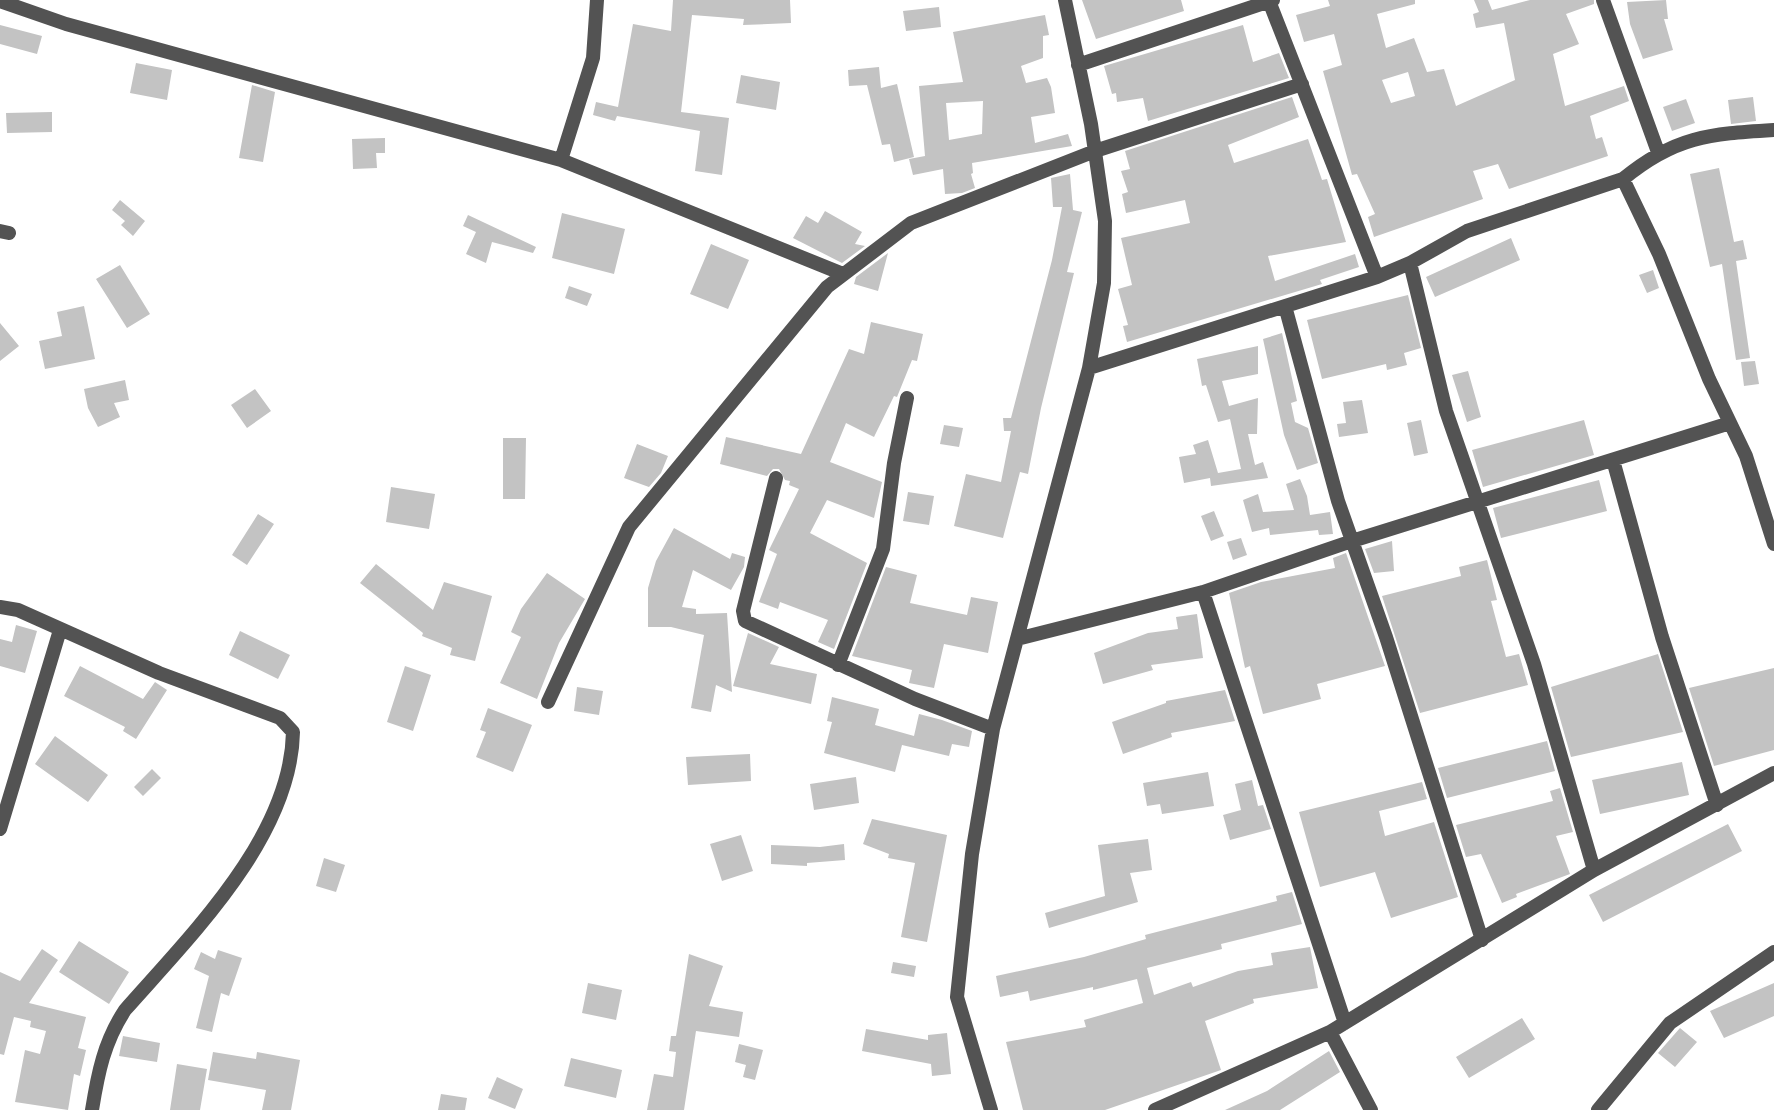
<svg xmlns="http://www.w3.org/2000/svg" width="1774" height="1110" viewBox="0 0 1774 1110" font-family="'IBM Plex Sans',sans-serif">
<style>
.building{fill:#c3c3c3;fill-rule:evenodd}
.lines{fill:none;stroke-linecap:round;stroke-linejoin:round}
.street{stroke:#535353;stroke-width:14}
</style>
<rect width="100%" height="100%" fill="#fff"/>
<path class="building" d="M673,0H790L791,23L743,25L744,19L692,15L681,112L729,118L722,175L695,171L700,131L617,116L615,121L593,115L596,102L618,107L633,24L671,31Z
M1082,0H1181L1184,11L1096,39Z
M1328,0H1415V4L1377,14L1386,48L1414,38L1427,72L1444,69L1456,106L1515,80L1504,23L1476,28L1473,14L1479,12L1474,0H1488L1492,10L1530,0H1594V4L1566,14L1579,44L1553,54L1565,106L1624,86L1629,101L1590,116L1596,139L1602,137L1608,156L1509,189L1498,164L1473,171L1483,199L1374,237L1368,217L1375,214L1357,174L1352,175L1323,71L1342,65L1334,34L1304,42L1296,15L1330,6ZM1408,72L1415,96L1391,103L1382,80Z
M1666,0L1668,19H1664L1673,50L1643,59L1630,24L1627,2Z
M939,7L941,27L906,31L903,11Z
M1045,15L1049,35L1043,36V58L1021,66L1026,83L1047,78L1051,87L1055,113L1031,117L1035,143L1068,134L1072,146L972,163L973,173L971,174L975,188L962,193L945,194L943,169L913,175L909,159L925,156L919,86L963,82L953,32ZM983,101L982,134L949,140L946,103Z
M0,25L42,36L37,54L0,44Z
M1243,25L1253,62L1279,53L1289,78L1148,121L1143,98L1117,102L1116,93L1112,94L1104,66Z
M136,63L172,70L167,100L130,93Z
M879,67L881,88L897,84L914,157L894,162L890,144L882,145L867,85L849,86L848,70Z
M741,75L780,82L776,110L736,103Z
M252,85L275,92L263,162L239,158Z
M1292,97L1299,117L1228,145L1234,163L1308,139L1322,180L1327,179L1346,242L1268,256L1275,281L1355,254L1359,267L1320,280L1322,284L1127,342L1123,326L1128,325L1118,289L1132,285L1121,238L1190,223L1185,200L1126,213L1122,194L1128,192L1121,171L1130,169L1125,151Z
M1753,97L1756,121L1731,124L1728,100Z
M1686,99L1695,123L1672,131L1663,107Z
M52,112V132L7,133L6,113Z
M385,138V153H376L377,168L353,169L352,139Z
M1719,168L1734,242L1743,240L1747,259L1736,261L1750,358L1736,360L1722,264L1710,267L1690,174Z
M1070,174L1073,210L1082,212L1067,272L1074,273L1041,408L1028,474L1020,472L1003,538L954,526L966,474L1001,482L1011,431H1004L1003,418H1011L1052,260L1062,207H1053L1051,178Z
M120,200L145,221L133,236L121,225L125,221L112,210Z
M825,211L862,232L855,244L865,246L842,263L793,238L806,216L818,223Z
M562,213L625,229L614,274L552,258Z
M468,215L536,247L533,253L492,242L486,263L466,254L476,232L463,226Z
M1511,238L1520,260L1435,297L1426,277Z
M711,244L749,260L728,309L690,294Z
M888,253L878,291L854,284L856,277Z
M120,265L150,314L127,328L96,279Z
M1653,270L1659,288L1647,293L1639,275Z
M569,286L592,294L587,306L565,298Z
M1408,295L1421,348L1404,353L1407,365L1387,370L1386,364L1322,379L1307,320Z
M84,306L95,359L45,369L39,341L62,336L57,312Z
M871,322L923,334L917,361L912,360L897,397L894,396L874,437L846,423L830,462L882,482L874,518L827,500L810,533L867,563L834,649L818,642L828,620L780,602L778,609L759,602L777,554L769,550L799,489L789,485L790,481L785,480L779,469H773L767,476L720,464L726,437L801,454L849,349L864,354Z
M0,323L19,346L0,361Z
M1282,333L1297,401L1291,403L1295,422L1308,428L1318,463L1297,470L1284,435L1263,339Z
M1258,346V374L1222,381L1229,406L1258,398L1257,434H1248L1255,465L1263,462L1268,478L1211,486L1210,478L1184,483L1179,457L1196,454L1193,445L1208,440L1218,473L1241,469L1230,419L1218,422L1206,385L1202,386L1197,359Z
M1755,361L1759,384L1744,386L1741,362Z
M1468,371L1481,417L1467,422L1452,375Z
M125,380L129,400L114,403L120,417L98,427L88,408L84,389Z
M255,389L271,411L247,428L231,405Z
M1362,400L1368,433L1339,437L1337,424L1346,423L1343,402Z
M1421,420L1428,453L1414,456L1407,423Z
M1584,420L1594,455L1483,487L1472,450Z
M944,425L963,428L959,447L940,444Z
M503,438H526L525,499H503Z
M637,444L668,456L661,473L649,487L624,478Z
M1300,479L1307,496L1310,515L1330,512L1333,534L1319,535L1318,530L1270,535L1269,528L1252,532L1243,500L1258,494L1263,512L1294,510L1286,484Z
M1599,480L1607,511L1501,538L1493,508Z
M391,487L435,494L429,529L386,522Z
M908,492L934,496L929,525L903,521Z
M1214,511L1224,536L1211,541L1201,516Z
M258,514L274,524L247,565L232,555Z
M674,528L730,559L732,553L745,557L744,567L731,590L693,570L682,607L696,609V614L727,613L732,692L716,685L711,712L691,708L704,635L671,627H648V588L656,561Z
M1241,538L1247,555L1233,560L1227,542Z
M1392,541L1394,571L1374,573L1365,549Z
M1346,553L1385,666L1317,684L1321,699L1263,714L1250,666L1245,668L1229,593L1261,582L1335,568L1333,558Z
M1487,560L1497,600L1491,601L1506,657L1519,654L1528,685L1420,713L1382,596L1461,576L1459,567Z
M376,564L433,610L444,582L492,596L475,661L450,655L452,648L422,636L423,633L360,583Z
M886,567L917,575L910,603L967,615L971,597L998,602L988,653L944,644L934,688L909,683L912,670L852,656Z
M547,573L585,599L559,643L537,699L500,683L521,637L511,632L521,609Z
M1197,614L1203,658L1151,665L1153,670L1103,684L1094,653L1148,633L1178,629L1176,617Z
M16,625L37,631L25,673L0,666V639L12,642Z
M240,631L290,655L278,679L229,655Z
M748,633L779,647L770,664L817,674L811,704L733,686Z
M1658,654L1683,732L1571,757L1551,687Z
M80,666L143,699L155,682L167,690L136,739L123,731L125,727L64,696Z
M405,666L431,675L413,731L387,722Z
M1774,668V750L1714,766L1689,688Z
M577,687L603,691L599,715L574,711Z
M1225,690L1235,721L1171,733L1172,737L1123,754L1112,722L1166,703V701Z
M832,697L879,709L875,725L914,736L919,714L942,720L972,731L969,747L952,744L949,756L902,745L895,772L824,753L832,722L827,721Z
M488,708L532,725L513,772L476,757L486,732L480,730Z
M55,736L108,775L88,802L35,764Z
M1547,741L1555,771L1447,798L1438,768Z
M750,754L751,781L688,785L686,757Z
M1682,762L1689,795L1600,814L1592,780Z
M152,769L161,778L143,796L134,787Z
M1208,772L1214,806L1162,814L1160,804L1147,806L1143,783Z
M856,777L859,803L814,810L810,784Z
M1252,780L1258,806L1263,805L1271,829L1230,840L1223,815L1241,810L1235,784Z
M1422,782L1427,799L1379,811L1385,836L1434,822L1458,897L1391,918L1375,872L1320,887L1299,812Z
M1560,788L1573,832L1556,836L1570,874L1516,894L1517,897L1502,903L1481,854L1466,857L1456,825L1553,801L1550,791Z
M872,819L947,835L927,942L901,937L915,863L888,858L889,854L863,844Z
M1728,824L1742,851L1603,922L1589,895Z
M741,835L753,871L722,881L710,844Z
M1148,839L1152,870L1130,873L1138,902L1049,928L1045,913L1105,896L1098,845Z
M844,844L845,860L807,863V866L771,864V845L820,847Z
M324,858L345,865L336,892L316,886Z
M1292,892L1302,924L1221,944L1222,949L1147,968L1154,995L1191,982L1193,987L1238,971L1273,965L1271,953L1310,947L1318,988L1253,999L1254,1003L1205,1021L1221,1070L1105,1110H1023L1006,1042L1086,1027L1084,1020L1143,1003L1137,979L1093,990V987L1030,1001L1028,991L1000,997L996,976L1084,957L1146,939L1145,935L1277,901L1276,896Z
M79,941L129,972L109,1004L59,972Z
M42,949L58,960L29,1003L86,1017L78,1048L86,1050L80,1076L74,1074L68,1110L15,1102L25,1050L40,1054L46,1031L30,1027L31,1021L14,1017L4,1055L0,1054V972L20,981Z
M218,950L242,958L229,996L221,993L212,1032L196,1028L209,976L194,969L201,952L215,959Z
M689,954L723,966L709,1006L743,1012L739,1037L696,1031L684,1110H647L654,1074L673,1077L676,1052L669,1051L671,1036H676Z
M893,962L916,966L914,977L891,973Z
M588,983L622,990L616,1020L582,1013Z
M1774,983V1016L1724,1038L1710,1011Z
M1522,1018L1535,1039L1469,1078L1456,1057Z
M1680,1028L1697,1042L1675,1067L1658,1053Z
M866,1029L928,1040V1035L947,1033L951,1074L932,1076L931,1064L862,1051Z
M123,1036L160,1043L157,1062L119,1056Z
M739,1044L763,1050L755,1080L743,1077L746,1065L735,1062Z
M1329,1051L1340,1072L1280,1110H1225L1267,1091Z
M213,1052L256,1059L257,1052L300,1060L291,1110H262L266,1090L208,1080Z
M571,1058L622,1070L616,1098L564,1086Z
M177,1064L207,1069L200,1110H170Z
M497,1077L523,1089L515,1109L488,1098Z
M441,1094L467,1098L465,1110H438Z"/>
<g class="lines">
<path class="street" d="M1603,0L1658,152
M0,1L66,24L561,160L843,274
M1269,1L1377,277
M1078,65L1273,0
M1774,130C1709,134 1675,136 1623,179L1659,254L1709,379L1746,456L1774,544
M561,160L593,58L597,0
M0,231L9,233
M1410,263L1446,411L1534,664L1594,870
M1285,306L1338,501L1386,637L1482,940
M1089,368L1377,277L1410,263L1467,231L1623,179
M1613,460L1662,637L1717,805
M776,478L743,611L745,621L915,699L993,729
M1203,592L1345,1023
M0,607L18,610L159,673L280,718L293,732C291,837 191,935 125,1010C104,1042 98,1073 92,1110
M1017,639L1203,592L1352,541L1730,423
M838,665L883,549L894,463L907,398
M548,702L629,527L827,287L911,223L1095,151L1302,84
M0,829L60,630
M1330,1032L1371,1110
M991,1110L957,997L972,854L993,729L1089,368L1104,283L1105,221L1091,124L1065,0
M1155,1110L1330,1032L1594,870L1774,773
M1598,1110L1670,1023L1774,952"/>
</g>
</svg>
